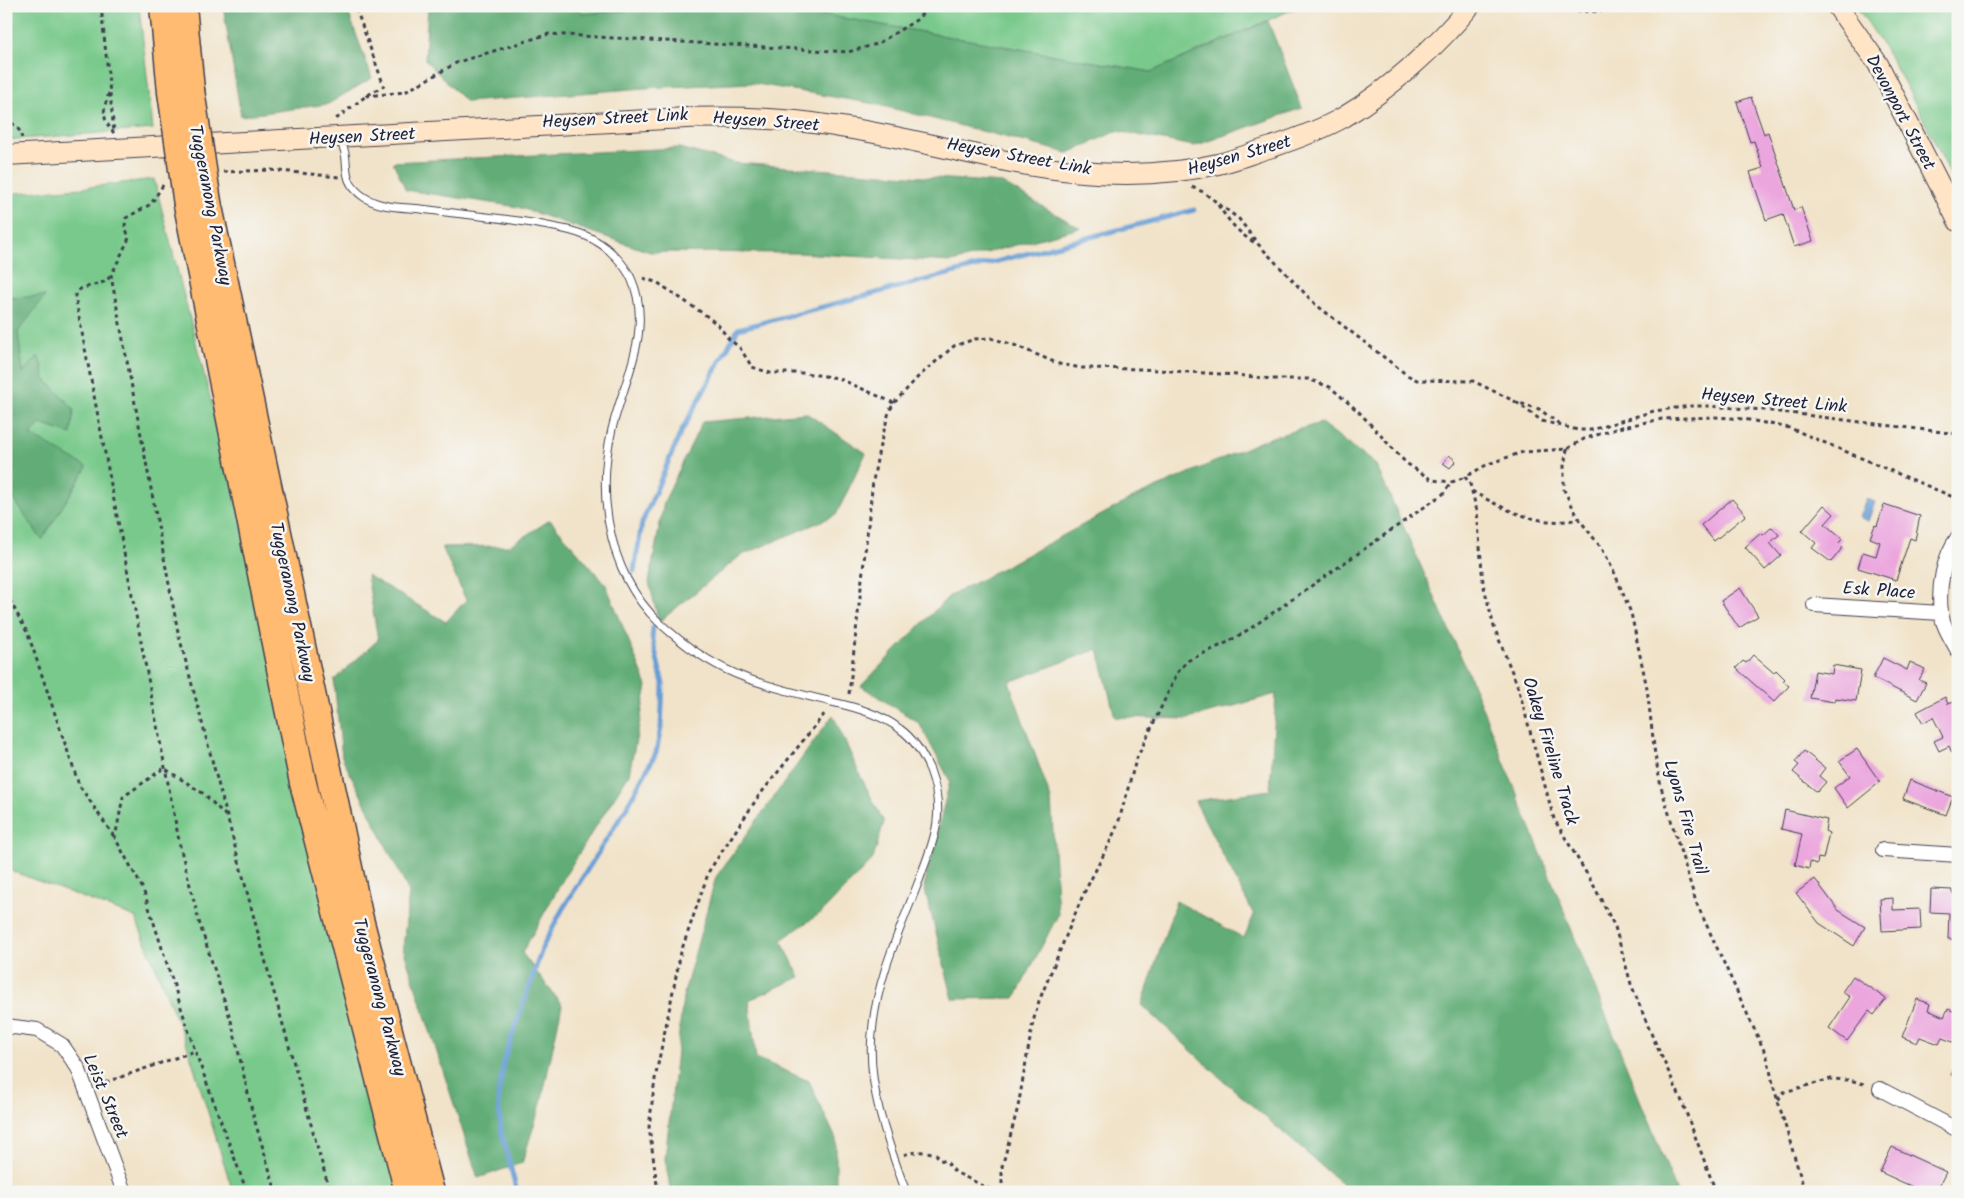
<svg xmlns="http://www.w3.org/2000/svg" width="1964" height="1198" viewBox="0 0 1964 1198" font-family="Kalam,sans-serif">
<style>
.green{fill:#78c98b;stroke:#4d7663}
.forest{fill:#62ad77;stroke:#426859}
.water{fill:#689ed5;stroke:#456088}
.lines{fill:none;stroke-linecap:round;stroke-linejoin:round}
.stream{stroke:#689ed5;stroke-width:5}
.building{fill:#eba6de}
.lane-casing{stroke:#413f50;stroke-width:9}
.street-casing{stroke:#413f50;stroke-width:16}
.secondary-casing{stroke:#413f50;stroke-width:22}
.highway-casing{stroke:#413f50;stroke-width:29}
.path{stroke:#413f50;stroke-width:3;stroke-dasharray:4 4;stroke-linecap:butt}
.lane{stroke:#fff;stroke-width:7}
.street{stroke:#fff;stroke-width:14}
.secondary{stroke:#ffe4c6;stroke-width:20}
.highway{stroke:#febb71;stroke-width:26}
.highway-bridge-casing{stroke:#413f50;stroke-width:29;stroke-linecap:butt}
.highway-bridge{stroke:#febb71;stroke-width:26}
.labels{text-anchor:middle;stroke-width:5;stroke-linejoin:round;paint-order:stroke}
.street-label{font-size:18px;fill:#22223b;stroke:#f6f6f2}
</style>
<rect width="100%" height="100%" fill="#f6f6f2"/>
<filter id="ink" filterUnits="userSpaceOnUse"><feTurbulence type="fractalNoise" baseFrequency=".02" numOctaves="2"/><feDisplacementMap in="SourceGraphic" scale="10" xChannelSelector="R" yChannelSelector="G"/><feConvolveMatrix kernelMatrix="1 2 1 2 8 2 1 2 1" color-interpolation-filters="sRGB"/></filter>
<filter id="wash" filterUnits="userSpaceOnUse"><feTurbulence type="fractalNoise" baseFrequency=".0096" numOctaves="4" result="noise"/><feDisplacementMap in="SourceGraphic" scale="20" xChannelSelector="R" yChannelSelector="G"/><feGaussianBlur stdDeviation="1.12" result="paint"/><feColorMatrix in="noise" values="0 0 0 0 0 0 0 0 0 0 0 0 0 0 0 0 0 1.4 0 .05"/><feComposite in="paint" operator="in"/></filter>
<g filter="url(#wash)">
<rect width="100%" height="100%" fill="#f1e3c9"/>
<path class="green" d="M6,6H139L153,129L6,140Z
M574,6H683L583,14Z
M774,6H1300L1151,72Z
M1856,6H1958V190C1927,127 1898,63 1856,6Z
M154,179L264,607L406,1192H233L187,1045L135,917L6,869V197L16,193L82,188Z"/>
<path class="forest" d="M223,6H346L372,78L328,104L241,116Z
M428,6H574L583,14L683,6H774L1151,72L1268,21L1302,108L1194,146L1117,131L1068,153L875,104L751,83L645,88L466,102L425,60Z
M679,148L736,163L1002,183L1080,228L952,262L798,253L650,252L518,207L406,190L393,162Z
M45,296L18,332L23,373L38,356L43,367L44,378L74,409L71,434L40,424L31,435L87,467L42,540L6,488V298Z
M806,413L866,453L836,515L740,556L659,622L649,582L664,502L702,422Z
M1321,423L1376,465L1467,670L1677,1192H1347L1342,1184L1223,1080L1142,1005L1176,901L1244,938L1254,915L1195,801L1270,790L1276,694L1188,719L1115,717L1098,649L1009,682L1051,799L1058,915L1015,998L953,999L924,886L950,781L919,723L861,686L948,597L1135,497L1266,439Z
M550,520L606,585L647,686L629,774L566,874L522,953L562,1005L541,1103L522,1163L478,1178L403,948L409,892L342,757L334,680L378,640L367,575L446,622L466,600L442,547L509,546Z
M833,715L861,777L884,822L873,859L822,912L781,940L800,977L749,1000L756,1058L809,1081L836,1139V1190L840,1192H671L665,1159L683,997L716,877Z"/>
<path class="water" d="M1866,499L1875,502L1868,521L1859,517Z"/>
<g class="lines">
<path class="stream" d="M634,571L642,523L681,432L738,329L1194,210
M517,1192L501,1130L498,1098L504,1060L543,946L562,910L625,810L656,753L661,728L663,684L652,637L653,628"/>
</g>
<g id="blocks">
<path class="building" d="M1751,97L1764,134L1768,132L1794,210L1801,207L1813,241L1794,247L1783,214L1766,220L1750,172L1763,168L1754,141L1750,142L1737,102Z
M1449,455L1456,461L1450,468L1443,463Z
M1732,499L1746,515L1714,541L1701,525Z
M1884,504L1920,516L1915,540L1910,538L1896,580L1858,568L1863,552L1876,556L1880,542L1870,538L1875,525L1877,526Z
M1824,505L1834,514L1825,524L1842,539L1839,543L1843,547L1831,562L1812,548L1816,543L1802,531Z
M1772,527L1779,535L1770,543L1781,556L1765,570L1745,547L1761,533L1763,535Z
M1740,588L1758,616L1739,628L1721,601Z
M1753,655L1774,673L1776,670L1785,679L1783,681L1789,686L1774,702L1736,668L1743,661L1746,663Z
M1883,658L1907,670L1910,662L1925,669L1919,680L1926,683L1917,700L1873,678Z
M1833,665L1861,670L1856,701L1835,698L1834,702L1810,698L1815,671L1832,674Z
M1945,697L1948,704L1954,702L1958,709V750L1952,753L1949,746L1939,751L1934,741L1943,737L1933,717L1923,723L1917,712Z
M1857,749L1880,782L1848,808L1834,788L1850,776L1839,761Z
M1804,751L1825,768L1819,776L1826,782L1817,792L1793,772L1799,765L1795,762Z
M1910,780L1953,797L1946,815L1903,799Z
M1785,810L1827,820L1825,831L1829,833L1823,859L1818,858L1817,864L1810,862L1809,869L1795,865L1802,834L1781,829Z
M1815,879L1838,910L1865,927L1854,946L1819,923L1796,893Z
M1931,889L1952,890V893L1958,894V939H1948L1949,913L1930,912Z
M1893,898V910L1920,909L1921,929L1882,931L1880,899Z
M1853,976L1886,999L1874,1015L1869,1011L1847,1041L1829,1028L1850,997L1842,992Z
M1917,999L1930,1004L1928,1010L1944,1017L1948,1009L1958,1013L1955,1023L1958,1024V1044L1942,1038L1939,1044L1920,1037L1917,1043L1902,1037Z
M1958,1059V1078L1951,1075Z
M1892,1147L1946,1172L1936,1192H1924L1880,1172Z"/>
</g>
</g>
<g filter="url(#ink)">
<use href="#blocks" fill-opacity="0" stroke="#413f50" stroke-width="1"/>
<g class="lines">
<defs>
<path id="lane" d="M339,139C354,161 336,178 364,197C380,208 403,207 421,209C458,214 495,217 532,223C553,227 578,230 596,241C610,249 624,264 631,278C654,329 624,380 612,429C595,500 610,584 670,632C692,651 719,668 746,678C773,688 803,695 832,702C855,707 881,714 900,729C914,739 923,754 930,770C936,786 939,805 937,821C935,841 926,860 920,878C901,928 876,979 872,1034C867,1088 888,1142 906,1192"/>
<path id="street" d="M1958,537C1943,557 1938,588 1941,612C1942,625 1952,640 1958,651
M1814,605L1941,613
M1883,850L1958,855
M6,1026L37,1030L62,1045L78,1068L124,1192
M1880,1089L1958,1130"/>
<path id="secondary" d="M1837,6L1878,64L1958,221
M6,155L666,119C722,116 778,117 834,126C914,137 992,163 1072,171C1121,176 1171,175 1218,164C1236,160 1254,152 1272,147C1296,139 1321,130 1344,117C1390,89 1436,47 1470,6"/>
<path id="highway" d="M163,6L171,92
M183,6L191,90
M208,202L359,915L431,1192
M187,205L303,783L408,1192"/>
</defs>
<use href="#lane" class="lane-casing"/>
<use href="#street" class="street-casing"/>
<use href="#secondary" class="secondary-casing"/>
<use href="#highway" class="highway-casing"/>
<path class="path" d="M101,6L114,132
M1561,6C1580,13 1600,14 1619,6
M109,93C103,110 101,118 114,133
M366,96L405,92L458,62L549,34L848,52L877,44L918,19L928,6
M6,117L19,130L22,138
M336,119L366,96L384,86L355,6
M223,172L271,170L339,177
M163,185L151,204L126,218L125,226L129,238L111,276L178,632L271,982L330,1192
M1192,187L1203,192L1239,219L1258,244L1315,304L1407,375L1417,380L1473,381L1516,402L1539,409L1562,426
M1218,205C1228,220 1239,234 1255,243
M110,276L107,281L80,289L75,296L180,846L200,925L232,1024L253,1115L276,1192
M643,278L658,283L708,317L719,326L728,338L740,348L752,367L770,373H804L838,378L894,403
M1516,402L1542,421L1578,430H1591L1654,411L1690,406H1707L1764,410L1958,434
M1567,449L1564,466V490L1579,519L1603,550L1615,574L1631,613L1647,688L1655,755L1661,787L1677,840L1696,902L1767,1057L1774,1088L1805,1192
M1472,491C1505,510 1539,528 1579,519
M6,593L28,634L79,785L115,838
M849,694L873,481L879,449L889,412L894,403L918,377L954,346L975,339L991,338L1014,345L1059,364L1082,368L1143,369L1237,375L1271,379H1308L1330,387L1359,412L1406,463L1432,480L1452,482
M226,816L204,794L164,768L123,797L115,838L143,889L195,1051L247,1192
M98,1085L195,1051
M1778,1100L1784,1092L1831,1079L1850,1080L1867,1085
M904,1155C914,1151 925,1151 936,1154L940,1160L946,1161L955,1172L996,1192
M658,1192L649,1127L655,1079L681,952L709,871L758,797L826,712
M1002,1192V1167L1018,1107L1033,1022L1039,1001L1083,895L1109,844L1118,824L1136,760L1178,672L1187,661L1226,643L1251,628L1443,494L1452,482L1465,477
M1716,1192L1681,1099L1650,1031L1631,984L1615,927L1594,886L1554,819L1518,687L1494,627L1483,583L1477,511L1470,484L1465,477L1488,464L1523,452L1567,449L1584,439L1622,427L1662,419L1715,417L1744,419L1790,428L1958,499"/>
<use href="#lane" class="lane"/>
<use href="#street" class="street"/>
<use href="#secondary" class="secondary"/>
<use href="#highway" class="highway"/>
<defs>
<path id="highway-bridge" d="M191,90L208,202
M171,92L187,205"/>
</defs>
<use href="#highway-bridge" class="highway-bridge-casing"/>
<use href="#highway-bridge" class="highway-bridge"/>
</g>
</g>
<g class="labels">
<g class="street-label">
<text transform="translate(1901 112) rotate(62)" y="6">Devonport Street</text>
<text transform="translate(615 118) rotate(-3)" y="6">Heysen Street Link</text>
<text transform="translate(766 121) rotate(4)" y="6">Heysen Street</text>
<text transform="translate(362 136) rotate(-3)" y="6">Heysen Street</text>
<text transform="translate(1239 155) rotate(-16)" y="6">Heysen Street</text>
<text transform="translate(1019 156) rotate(10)" y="6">Heysen Street Link</text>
<text transform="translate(211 205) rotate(79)" y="6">Tuggeranong Parkway</text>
<text transform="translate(1774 400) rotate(5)" y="6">Heysen Street Link</text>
<text transform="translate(1879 590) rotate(4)" y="6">Esk Place</text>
<text transform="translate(293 602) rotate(78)" y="6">Tuggeranong Parkway</text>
<text transform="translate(1551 751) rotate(73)" y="6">Oakey Fireline Track</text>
<text transform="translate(1686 817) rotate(74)" y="6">Lyons Fire Trail</text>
<text transform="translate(380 997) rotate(75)" y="6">Tuggeranong Parkway</text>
<text transform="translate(106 1096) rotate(67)" y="6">Leist Street</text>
</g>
</g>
<rect width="1964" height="1198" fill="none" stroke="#f6f6f2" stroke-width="25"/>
</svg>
